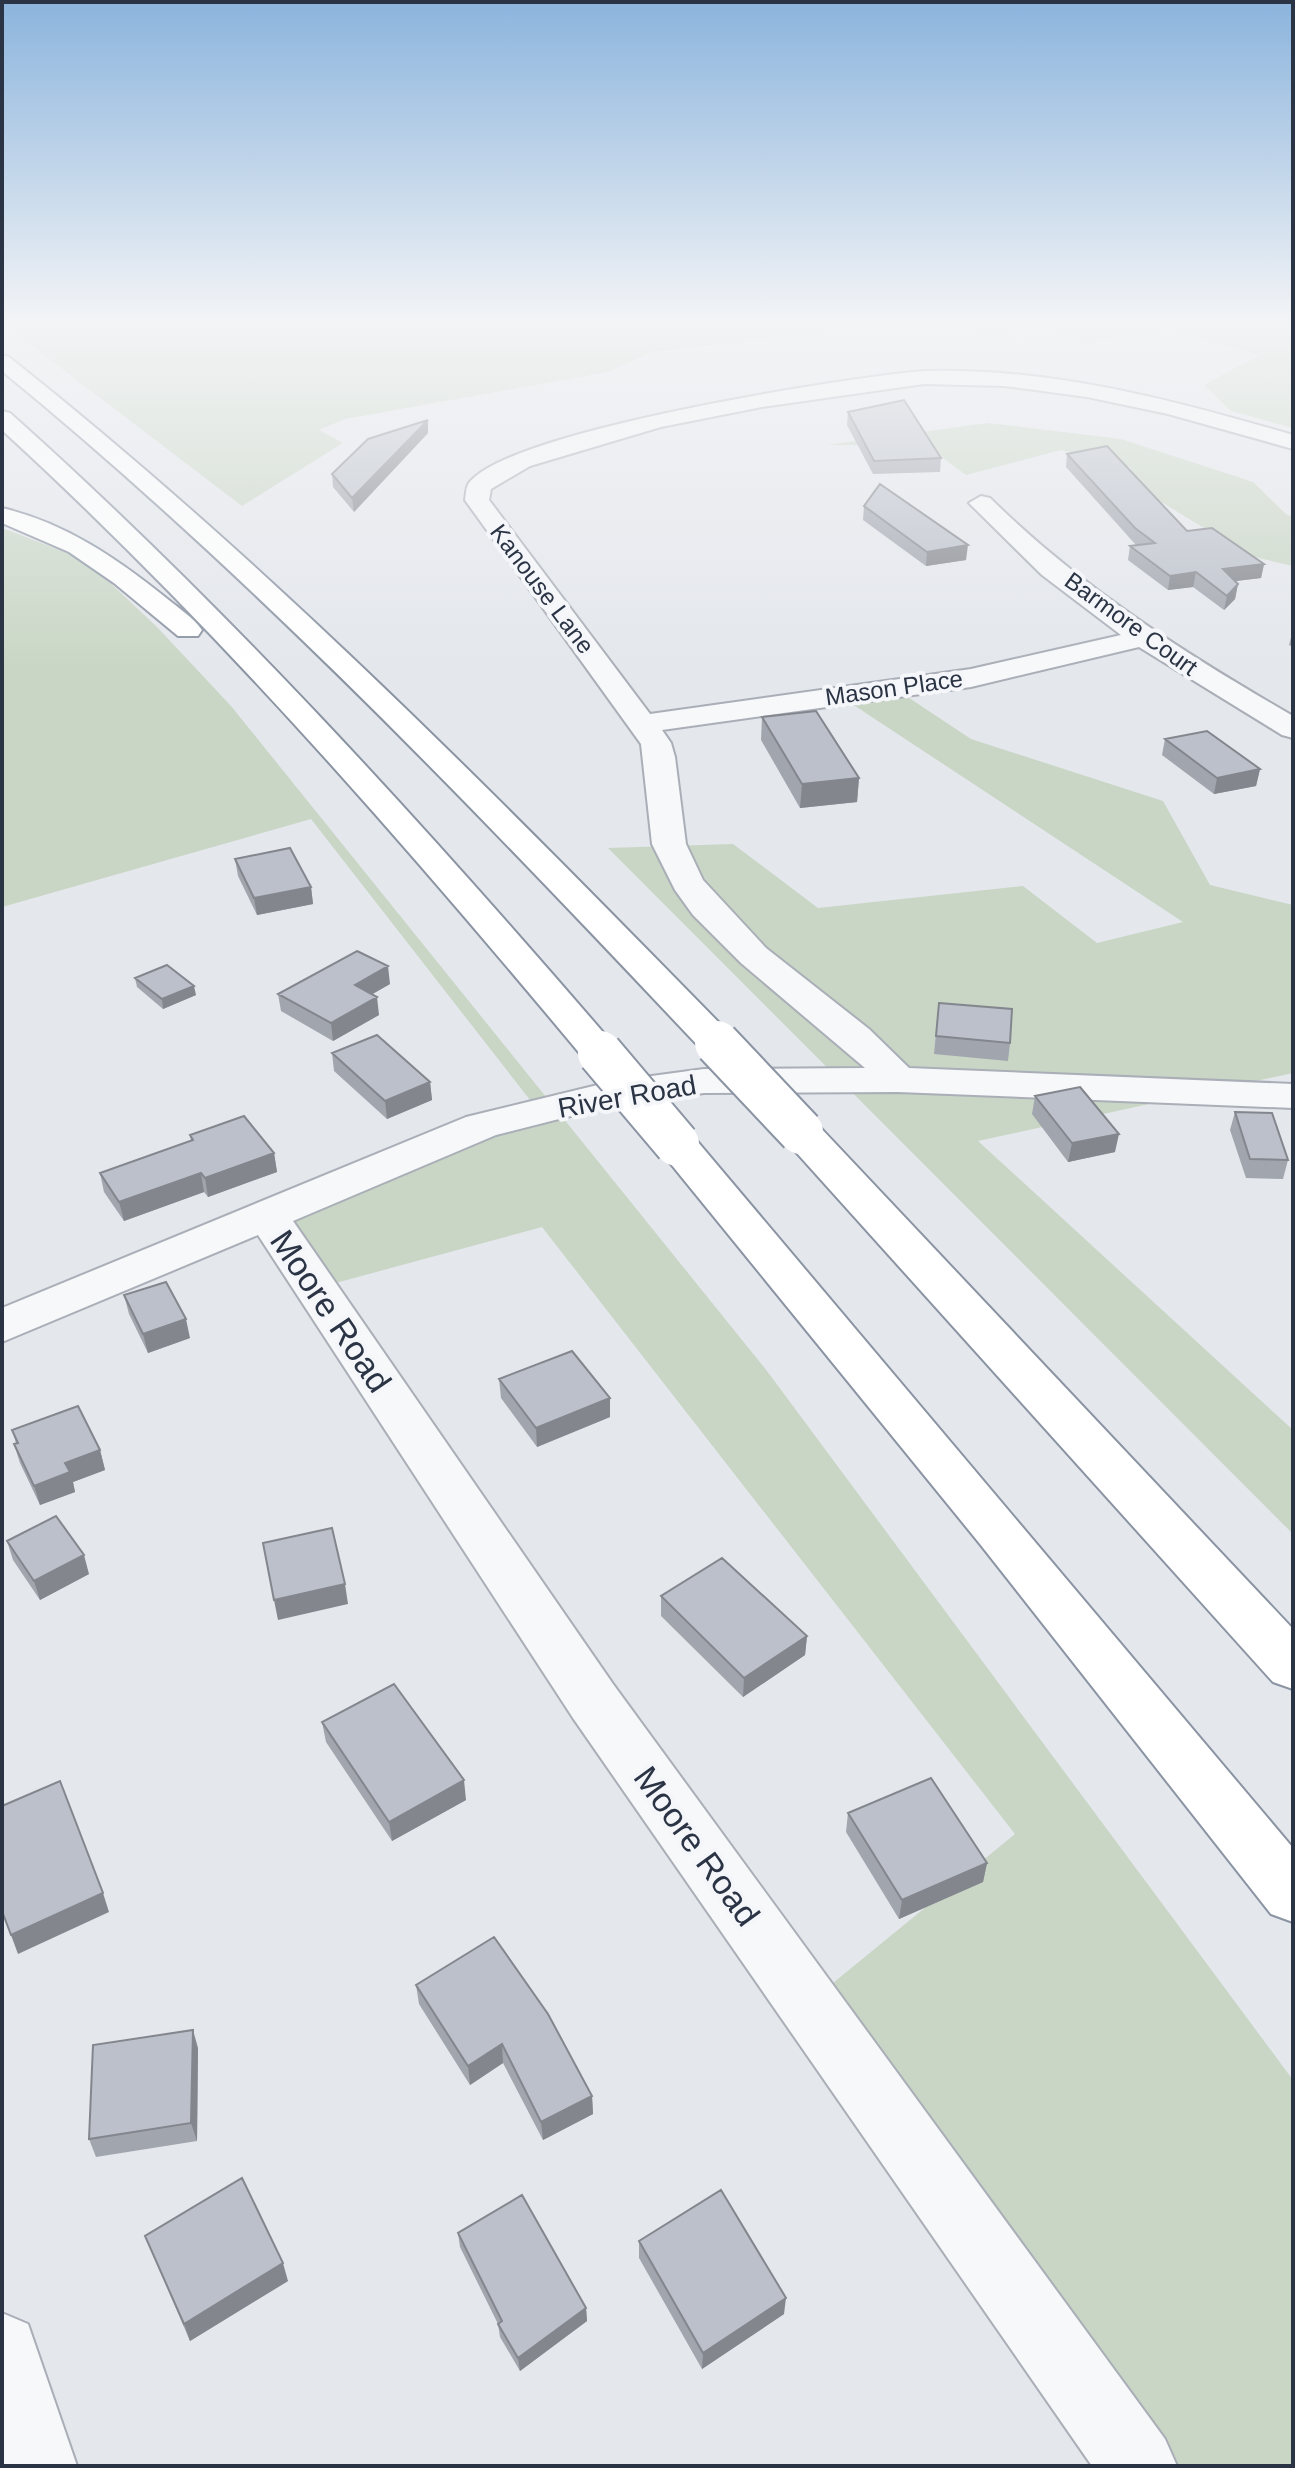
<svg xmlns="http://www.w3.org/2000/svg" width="1295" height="2468" viewBox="0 0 1295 2468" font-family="Arial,sans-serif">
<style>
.green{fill:#c9d6c5}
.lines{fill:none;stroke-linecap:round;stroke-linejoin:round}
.minor-casing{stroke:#a9aeb7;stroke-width:4}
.highway-casing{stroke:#8b94a3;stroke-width:4}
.minor{fill:#f7f8fa;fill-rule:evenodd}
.highway{fill:#fff;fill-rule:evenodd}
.highway-bridge-casing{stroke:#8b94a3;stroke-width:48;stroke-linecap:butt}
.highway-bridge{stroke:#fff;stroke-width:44}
.wall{fill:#a1a5ae}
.shaded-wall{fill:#83868d}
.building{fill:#bbc0ca;stroke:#83868d;stroke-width:2}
.labels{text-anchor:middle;stroke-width:8;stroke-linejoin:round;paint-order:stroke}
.far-street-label{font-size:24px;fill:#2b3445;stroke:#f4f6f9}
.street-label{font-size:28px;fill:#2b3445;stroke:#f4f6f9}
.near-street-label{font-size:34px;fill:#2b3445;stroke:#f4f6f9}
</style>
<rect width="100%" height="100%" fill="#e4e7ec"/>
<path class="green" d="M2,323H905L653,352L608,372L345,419L319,430L343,443L242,506Z
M974,323H1293V428L1231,411L1204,385L1259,355L1170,331L1081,343L1052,331L973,334Z
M988,423L1121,439L1253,482L1287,515L1293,516V566L1250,556L1140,489L1130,467L1061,450L966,475L927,446L827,445Z
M2,528L86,560L157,627L231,706L767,1371L1293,2080V2466H1130L811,2001L1015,1834L542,1227L332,1284L269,1206L530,1100L311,819L2,907Z
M891,686L971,739L1163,801L1210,885L1293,905V1073L978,1141L1293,1430V1534L608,848L733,844L818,908L1023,886L1097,943L1183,922L840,696Z"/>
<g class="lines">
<defs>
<path id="minor" d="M924,371C1050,367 1174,400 1293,435V449L1168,414L1087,397L1004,386L924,384L762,407L661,427L530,466L491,489L489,500L650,714L971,669L1121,635L1042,575L969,503L981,496L990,498C1080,587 1184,653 1293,716V738L1282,735L1139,647L971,687L662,730L671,743L675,757L686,844L703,880L766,948L869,1029L909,1068L1293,1084V1108L898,1092L704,1093L614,1105L496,1135L293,1221L613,1684L1165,2439L1177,2466H1092L573,1718L258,1235L2,1342V1308L466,1117L614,1081L704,1069L865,1068L741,963L693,915L675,890L652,844L641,744L465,500C466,494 466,487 469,483C509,430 849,377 924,371Z
M2,2313L28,2324L77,2466H2Z"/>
<path id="highway" d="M2,355L9,357C269,563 499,798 731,1035L736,1043L731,1051L717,1055L703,1051C479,814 255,578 2,371Z
M2,411L10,413C228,608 423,823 614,1045L620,1053L614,1061L600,1065L586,1061C402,840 214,624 2,430Z
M2,508C65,523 115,557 165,597C177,607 193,617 202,630L198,636H178L114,583L69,552L2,523Z
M801,1120L816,1123L1293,1629V1689L1273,1682L786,1141L780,1132L786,1123Z
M677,1131L692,1135L1293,1848V1922L1271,1914L980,1544L662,1153L656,1144L662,1135Z"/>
</defs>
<use href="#minor" class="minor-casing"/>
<use href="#highway" class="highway-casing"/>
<use href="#minor" class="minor"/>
<use href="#highway" class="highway"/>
<defs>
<path id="highway-bridge" d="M717,1043L801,1132
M600,1053L677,1144"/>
</defs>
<use href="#highway-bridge" class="highway-bridge-casing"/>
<use href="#highway-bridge" class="highway-bridge"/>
</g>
<path class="wall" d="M848,412L941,458L940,472L873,474L847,425Z
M428,433L354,512L333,487L332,474Z
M1067,454L1187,531L1264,564L1261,578L1235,581L1238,584L1235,599L1224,610L1193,587L1168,590L1128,560L1130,546L1136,545L1066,467Z
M864,506L966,560L926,566L863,520Z
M1293,630V647L1289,645Z
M762,717L859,778L857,802L800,808L761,740Z
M1165,739L1260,769L1256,786L1214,794L1162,755Z
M235,859L311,887L313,904L257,915L238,876Z
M135,978L196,995L163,1009L137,987Z
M390,984L372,994L379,1015L333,1041L281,1011L278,994Z
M939,1003L1010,1043L1008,1061L934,1054Z
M332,1053L430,1082L432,1100L387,1119L334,1071Z
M1035,1096L1115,1152L1068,1162L1032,1114Z
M1235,1112L1288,1160L1283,1179L1246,1178L1230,1130Z
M190,1135L274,1153L277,1172L208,1197L204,1192L124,1221L104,1192L100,1173L191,1141Z
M124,1295L190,1338L148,1353L129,1314Z
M499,1379L610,1417L537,1447L501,1398Z
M12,1430L100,1450L105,1470L73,1482L75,1492L40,1505L20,1463L14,1444L16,1443Z
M7,1541L89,1574L40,1600L13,1560Z
M661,1596L807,1636L805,1655L743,1697L661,1616Z
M322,1722L466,1800L392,1841L326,1742Z
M848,1813L987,1863L983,1882L899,1919L846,1832Z
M416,1985L592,2096L593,2114L543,2140L503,2063L470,2085L419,2004Z
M198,2048L197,2141L96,2157L89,2139Z
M458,2233L586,2308L587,2321L520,2371L500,2337L498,2324L460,2247Z
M145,2236L288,2281L190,2341Z
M639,2241L784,2314L702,2369L639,2258Z"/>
<path class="shaded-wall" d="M428,420V433L354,512L352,498Z
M968,545L966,560L926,566L927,552Z
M1264,564L1261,578L1220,583L1223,569Z
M1196,572L1193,587L1168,590L1170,576Z
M1238,584L1235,599L1224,610L1227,596Z
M1260,769L1256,786L1214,794L1217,778Z
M859,778L857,802L800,808L802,784Z
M311,887L313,904L257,915L254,898Z
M388,966L390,984L357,1003L355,985Z
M194,986L196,995L163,1009L162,999Z
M377,997L379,1015L333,1041L331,1023Z
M430,1082L432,1100L387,1119L385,1101Z
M1119,1134L1115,1152L1068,1162L1072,1143Z
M274,1153L277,1172L208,1197L205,1178Z
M201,1173L204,1192L124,1221L119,1202Z
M186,1319L190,1338L148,1353L143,1334Z
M610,1398V1417L537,1447L536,1428Z
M100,1450L105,1470L73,1482L75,1492L40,1505L34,1486L65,1463Z
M84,1555L89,1574L40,1600L34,1581Z
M345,1584L348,1604L278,1620L274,1600Z
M807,1636L805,1655L743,1697L744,1678Z
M464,1780L466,1800L392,1841L389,1822Z
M987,1863L983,1882L899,1919L902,1900Z
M103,1893L109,1912L18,1954L11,1935Z
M193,2030L198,2048L197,2141L191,2123Z
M502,2044L503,2063L470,2085L468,2066Z
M592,2096L593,2114L543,2140L541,2122Z
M283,2263L288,2281L190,2341L184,2324Z
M786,2298L784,2314L702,2369L703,2353Z
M586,2308L587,2321L520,2371L518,2358Z"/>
<path class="building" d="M904,400L941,458L874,461L848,412Z
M428,420L352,498L332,474L368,439Z
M1107,446L1187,531L1212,528L1264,564L1223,569L1238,584L1227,596L1196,572L1170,576L1130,546L1155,543L1135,528L1067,454Z
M880,484L968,545L927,552L864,506Z
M816,711L859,778L802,784L762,717Z
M1207,731L1260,769L1217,778L1165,739Z
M290,848L311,887L254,898L235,859Z
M357,951L388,966L355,985L377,997L331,1023L278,994Z
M167,965L194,986L162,999L135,978Z
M939,1003L1012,1009L1010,1043L936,1036Z
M377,1035L430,1082L385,1101L332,1053Z
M1080,1087L1119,1134L1072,1143L1035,1096Z
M1235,1112L1272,1113L1288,1160L1250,1159Z
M244,1116L274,1153L205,1178L201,1173L119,1202L100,1173L193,1140L190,1135Z
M166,1282L186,1319L143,1334L124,1295Z
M572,1351L610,1398L536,1428L499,1379Z
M78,1406L100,1450L65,1463L70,1472L34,1486L14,1444L18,1443L12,1430Z
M56,1516L84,1555L34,1581L7,1541Z
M332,1528L345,1584L274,1600L263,1543Z
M722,1558L807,1636L744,1678L661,1596Z
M394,1684L464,1780L389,1822L322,1722Z
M931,1778L987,1863L902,1900L848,1813Z
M60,1781L103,1893L11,1935L2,1911V1806Z
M494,1937L548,2014L592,2096L541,2122L502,2044L468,2066L416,1985Z
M193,2030L191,2123L89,2139L93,2045Z
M242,2178L283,2263L184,2324L145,2236Z
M721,2190L786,2298L703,2353L639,2241Z
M522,2195L586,2308L518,2358L498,2324L502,2321L458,2233Z"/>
<linearGradient id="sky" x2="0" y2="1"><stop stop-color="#8bb4dd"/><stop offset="0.48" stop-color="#f3f4f6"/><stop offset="1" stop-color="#f3f4f6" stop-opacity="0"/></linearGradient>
<rect width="1295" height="669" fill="url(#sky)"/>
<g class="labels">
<g class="far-street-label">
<text transform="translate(542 589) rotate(53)" y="8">Kanouse Lane</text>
<text transform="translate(1131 624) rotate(36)" y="8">Barmore Court</text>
<text transform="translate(894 688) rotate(-8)" y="8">Mason Place</text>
</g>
<g class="street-label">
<text transform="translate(627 1096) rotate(-10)" y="10">River Road</text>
</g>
<g class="near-street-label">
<text transform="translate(331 1311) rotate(56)" y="12">Moore Road</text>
<text transform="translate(697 1846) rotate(54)" y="12">Moore Road</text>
</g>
</g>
<rect width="1295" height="2468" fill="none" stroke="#2b3445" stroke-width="8"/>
</svg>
